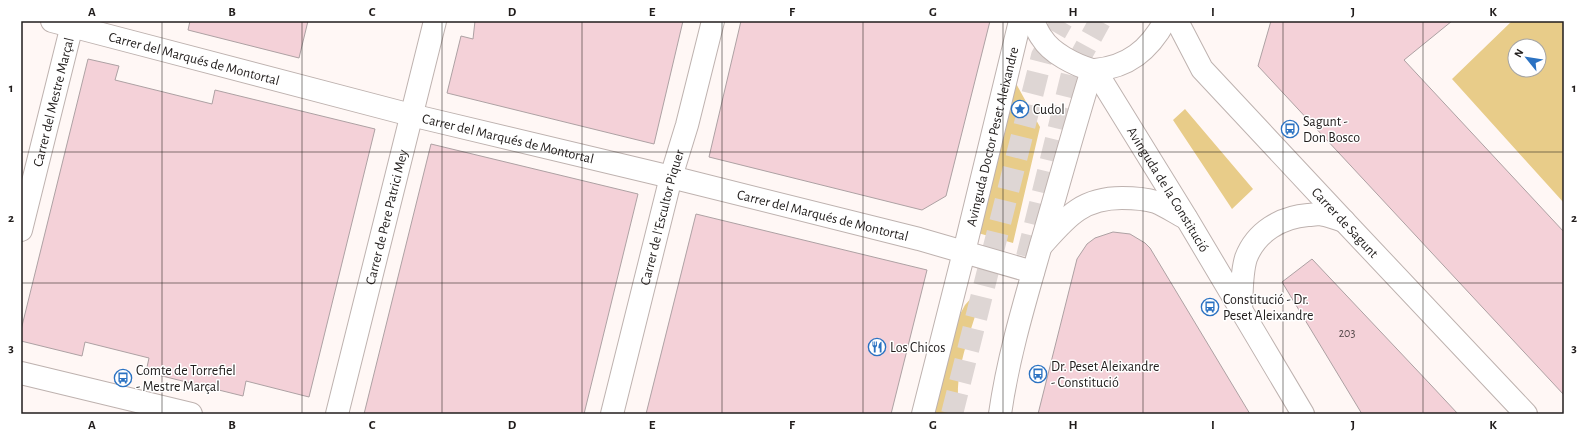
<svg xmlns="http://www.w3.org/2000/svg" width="1585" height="435" viewBox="0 0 1585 435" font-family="'Alegreya Sans',sans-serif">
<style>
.green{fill:#e8cc89;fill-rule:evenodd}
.building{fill:#f4d1d8;stroke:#ada1a3}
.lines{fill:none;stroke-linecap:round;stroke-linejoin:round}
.primary-tunnel{stroke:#ded6d4;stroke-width:22;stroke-dasharray:22 11;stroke-linecap:butt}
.minor-casing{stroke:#beb2af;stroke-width:24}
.tertiary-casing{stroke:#beb2af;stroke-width:24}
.secondary-casing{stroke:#beb2af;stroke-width:24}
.primary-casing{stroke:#beb2af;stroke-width:24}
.minor{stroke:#fff;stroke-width:22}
.tertiary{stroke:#fff;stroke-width:22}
.secondary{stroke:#fff;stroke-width:22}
.primary{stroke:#fff;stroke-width:22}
.grid{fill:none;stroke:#211d1c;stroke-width:1;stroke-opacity:0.55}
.labels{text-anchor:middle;stroke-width:3;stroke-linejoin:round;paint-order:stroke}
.number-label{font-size:12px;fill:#564a4b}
.street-label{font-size:14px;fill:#211d1c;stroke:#fff}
.poi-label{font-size:14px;fill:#211d1c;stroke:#fff;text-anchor:start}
.neatline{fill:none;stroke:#211d1c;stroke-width:1.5}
.grid-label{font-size:13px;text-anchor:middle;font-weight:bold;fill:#211d1c}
</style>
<rect width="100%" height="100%" fill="#fff7f5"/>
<path class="green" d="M1512,21H1564V203L1452,79ZM1515,46H1539V70H1515Z
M1014,80L1040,127L1013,243L978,233Z
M1185,109L1253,189L1232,209L1173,120Z
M973,296H977L979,303C969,338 952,377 960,414H931L957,320L965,305Z"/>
<path class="building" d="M190,21H308L299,58L188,30Z
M475,21H683L654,144L447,93L461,36L473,39Z
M741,21H990L946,196L922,210L709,157Z
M1271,21H1452L1404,60L1564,232V395L1258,66Z
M88,59L119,66L115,80L212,104L215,90L375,129L309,397L246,381L243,396L146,372L149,358L85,342L82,356L21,341V330Z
M431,144L638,194L584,414H364Z
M696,214L927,270L891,414H646Z
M1113,232L1130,234L1145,243L1150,248L1250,414H1038L1077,259L1087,244L1095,238Z
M1312,259L1430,384L1458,414H1362L1282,282Z"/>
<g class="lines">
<path class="primary-tunnel" d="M1027,257L1073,70L1100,21
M952,414L1042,56L1062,21"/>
<defs>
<g id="minor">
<path id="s1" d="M52,21L411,115L671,177L919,239L1033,272"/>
<path id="s2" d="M21,230L73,21"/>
<path d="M1241,310C1242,293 1241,274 1246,258C1256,232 1281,217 1308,215C1312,215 1316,214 1320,214C1328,215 1336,219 1344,221"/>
<path d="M21,373L191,414"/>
<path id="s3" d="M337,414L435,21"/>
<path id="s4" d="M612,414L671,177L687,125L713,21"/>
</g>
<g id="tertiary">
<path id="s5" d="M1177,21L1202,69L1344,221L1526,414"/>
</g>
<g id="secondary">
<path id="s6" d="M1092,70H1095L1187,219L1303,414"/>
<path d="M1041,246C1066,218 1081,198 1122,198C1133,198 1146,199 1156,202C1166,206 1176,213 1186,218"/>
</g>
<g id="primary">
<path d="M1095,70C1128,67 1149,50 1165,21"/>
<path id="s7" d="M923,414L964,252L1020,21"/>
<path d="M1000,414C1008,357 1025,301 1041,245C1058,187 1074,128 1092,70C1075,65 1051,53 1042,38C1038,33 1036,27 1033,21"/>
</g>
</defs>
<use href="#minor" class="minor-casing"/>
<use href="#tertiary" class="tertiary-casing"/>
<use href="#secondary" class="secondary-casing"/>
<use href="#primary" class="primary-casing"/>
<use href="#minor" class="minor"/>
<use href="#tertiary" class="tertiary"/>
<use href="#secondary" class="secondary"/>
<use href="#primary" class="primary"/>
</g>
<path class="grid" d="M162,21V414M302,21V414M442,21V414M582,21V414M722,21V414M863,21V414M1003,21V414M1143,21V414M1283,21V414M1423,21V414M21,152H1564M21,283H1564"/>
<defs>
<symbol id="sight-ring" viewBox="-11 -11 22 22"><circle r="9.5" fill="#fff" stroke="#2b72c2" stroke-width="1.5"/><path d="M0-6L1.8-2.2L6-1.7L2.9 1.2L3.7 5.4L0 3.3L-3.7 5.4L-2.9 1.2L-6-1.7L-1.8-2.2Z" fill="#2b72c2"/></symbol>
<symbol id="bus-ring" viewBox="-11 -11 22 22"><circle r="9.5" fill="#fff" stroke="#2b72c2" stroke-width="1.5"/><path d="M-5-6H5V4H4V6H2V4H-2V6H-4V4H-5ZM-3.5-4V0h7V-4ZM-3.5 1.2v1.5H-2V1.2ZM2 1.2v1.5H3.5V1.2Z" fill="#2b72c2"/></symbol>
<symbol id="restaurant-ring" viewBox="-11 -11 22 22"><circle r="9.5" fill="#fff" stroke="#2b72c2" stroke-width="1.5"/><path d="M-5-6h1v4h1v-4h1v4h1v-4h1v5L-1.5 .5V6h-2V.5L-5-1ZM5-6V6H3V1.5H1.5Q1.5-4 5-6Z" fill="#2b72c2"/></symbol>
</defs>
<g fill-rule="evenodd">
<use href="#sight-ring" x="1010" y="99" width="20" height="20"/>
<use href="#bus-ring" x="1280" y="119" width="20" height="20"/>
<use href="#bus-ring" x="1200" y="297" width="20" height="20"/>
<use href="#restaurant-ring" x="867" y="337" width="20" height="20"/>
<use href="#bus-ring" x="1028" y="364" width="20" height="20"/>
<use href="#bus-ring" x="113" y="368" width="20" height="20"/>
</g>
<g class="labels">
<g class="number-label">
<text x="1347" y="337">203</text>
</g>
<g class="street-label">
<text dy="5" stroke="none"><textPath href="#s1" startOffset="147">Carrer del Marqués de Montortal</textPath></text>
<text dy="5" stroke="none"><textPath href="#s2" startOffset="132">Carrer del Mestre Marçal</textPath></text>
<text dy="5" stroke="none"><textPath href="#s7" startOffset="286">Avinguda Doctor Peset Aleixandre</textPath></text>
<text dy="5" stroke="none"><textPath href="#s1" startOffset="471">Carrer del Marqués de Montortal</textPath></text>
<text dy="5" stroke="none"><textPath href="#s6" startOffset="143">Avinguda de la Constitució</textPath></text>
<text dy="5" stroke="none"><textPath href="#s1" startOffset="795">Carrer del Marqués de Montortal</textPath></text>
<text dy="5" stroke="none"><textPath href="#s3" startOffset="203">Carrer de Pere Patrici Mey</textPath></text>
<text dy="5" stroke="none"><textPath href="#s4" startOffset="203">Carrer de l'Escultor Piquer</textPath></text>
<text dy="5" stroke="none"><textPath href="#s5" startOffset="264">Carrer de Sagunt</textPath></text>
</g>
<g class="poi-label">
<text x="1033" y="114">Cudol</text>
<text x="1303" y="126">Sagunt -<tspan x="1303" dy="16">Don Bosco</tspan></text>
<text x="1223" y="304">Constitució - Dr.<tspan x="1223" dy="16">Peset Aleixandre</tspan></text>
<text x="890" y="352">Los Chicos</text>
<text x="1051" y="371">Dr. Peset Aleixandre<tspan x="1051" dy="16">- Constitució</tspan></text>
<text x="136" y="375">Comte de Torrefiel<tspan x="136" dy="16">- Mestre Marçal</tspan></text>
</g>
</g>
<rect width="1585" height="435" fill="none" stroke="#ffffff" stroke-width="44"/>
<g transform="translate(1527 58) rotate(300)"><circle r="19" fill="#ffffff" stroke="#a6a5a4"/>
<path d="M0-3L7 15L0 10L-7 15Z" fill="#2b72c2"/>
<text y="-6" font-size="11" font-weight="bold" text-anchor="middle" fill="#211d1c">N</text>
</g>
<rect x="22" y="22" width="1541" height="391" class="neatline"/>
<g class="grid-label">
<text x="92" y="16">A</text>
<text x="232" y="16">B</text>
<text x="372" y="16">C</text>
<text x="512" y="16">D</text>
<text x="652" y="16">E</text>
<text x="792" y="16">F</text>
<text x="933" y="16">G</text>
<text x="1073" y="16">H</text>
<text x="1213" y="16">I</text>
<text x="1353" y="16">J</text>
<text x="1493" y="16">K</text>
<text x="11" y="92">1</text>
<text x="1574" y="92">1</text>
<text x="11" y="222">2</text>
<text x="1574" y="222">2</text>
<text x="11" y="352">3</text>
<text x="1574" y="352">3</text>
<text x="92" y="429">A</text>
<text x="232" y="429">B</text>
<text x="372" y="429">C</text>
<text x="512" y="429">D</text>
<text x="652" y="429">E</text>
<text x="792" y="429">F</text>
<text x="933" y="429">G</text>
<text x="1073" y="429">H</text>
<text x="1213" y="429">I</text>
<text x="1353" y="429">J</text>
<text x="1493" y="429">K</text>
</g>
</svg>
